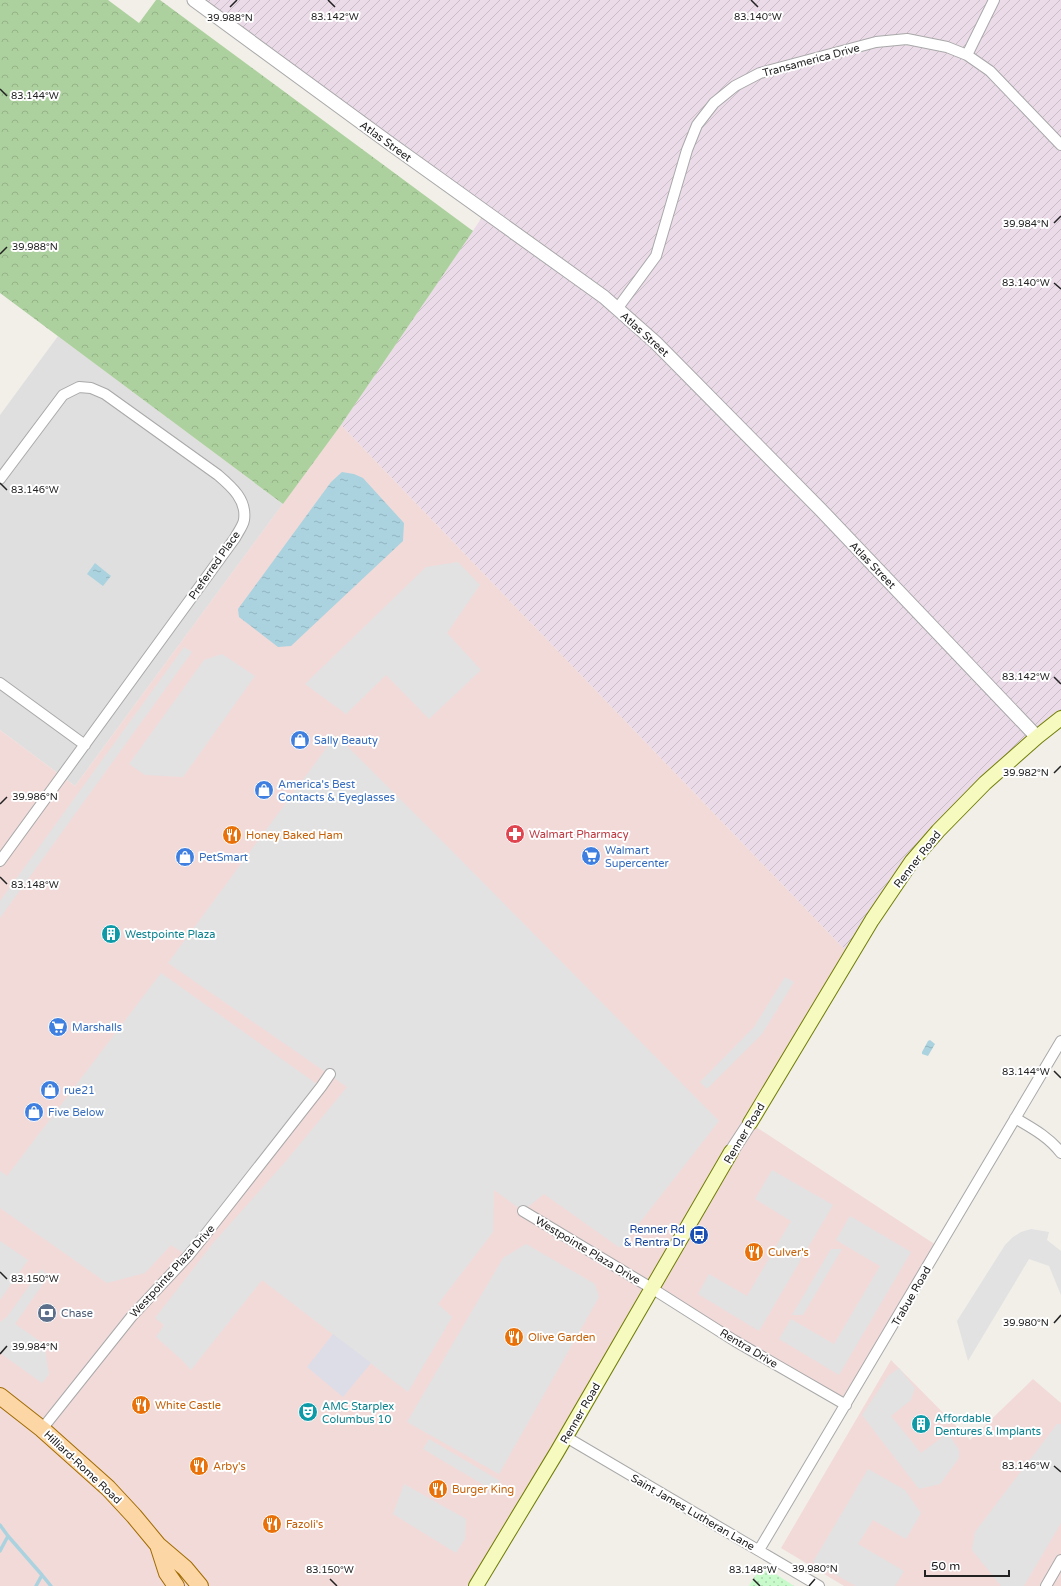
<svg xmlns="http://www.w3.org/2000/svg" width="1061" height="1586" viewBox="0 0 1061 1586" font-family="'Varela Round',sans-serif">
<style>
.residential{fill:#e0dfdf}
.commercial{fill:#f2dad9}
.industrial{fill:url(#industrial-furrows)}
.forest{fill:url(#forest-crowns)}
.park{fill:url(#park-dots)}
.parking{fill:#e2e2e2}
.plaza{fill:#dddde8}
.water{fill:url(#water-ripples)}
.lines{fill:none;stroke-linecap:round;stroke-linejoin:round}
.stream{stroke:#aad3df;stroke-width:3.5}
.minor-casing{stroke:#a9a9a9;stroke-width:12}
.tertiary-casing{stroke:#a9a9a9;stroke-width:15}
.secondary-casing{stroke:#707d05;stroke-width:16}
.primary-casing{stroke:#a06b00;stroke-width:18}
.minor{stroke:#fff;stroke-width:10}
.tertiary{stroke:#fff;stroke-width:13}
.secondary{stroke:#f7fabf;stroke-width:14}
.primary{stroke:#fcd6a4;stroke-width:16}
.ticks{fill:none;stroke:#222;stroke-width:1.5}
.labels{text-anchor:middle;stroke-width:4;stroke-linejoin:round;paint-order:stroke}
.street-label{font-size:11px;fill:#222;stroke:#fff}
.shop-label{font-size:11px;fill:#366cbe;stroke:#fff;text-anchor:start}
.health-label{font-size:11px;fill:#be3a42;stroke:#fff;text-anchor:start}
.food-label{font-size:11px;fill:#c56008;stroke:#fff;text-anchor:start}
.culture-label{font-size:11px;fill:#0d838f;stroke:#fff;text-anchor:start}
.transit-label{font-size:11px;fill:#164399;stroke:#fff;text-anchor:end}
.service-label{font-size:11px;fill:#4e5e75;stroke:#fff;text-anchor:start}
.ticks-label{font-size:10px;text-anchor:middle;fill:#222;stroke:#fff;stroke-width:4;stroke-linejoin:round;paint-order:stroke}
</style>
<defs>
<pattern id="industrial-furrows" width="10" height="10" patternUnits="userSpaceOnUse"><rect width="10" height="10" fill="#ebdbe8"/><path d="M-1 1l2-2M0 10L10 0M9 11l2-2" fill="none" stroke="#c9bcc7"/></pattern>
<pattern id="forest-crowns" width="20" height="18" patternUnits="userSpaceOnUse"><rect width="20" height="18" fill="#add19e"/><path d="M2 6a3 3 0 1 1 6 0M12 15a3 3 0 1 1 6 0" fill="none" stroke="#95b388"/></pattern>
<pattern id="park-dots" width="8" height="8" patternUnits="userSpaceOnUse"><rect width="8" height="8" fill="#c8facc"/><path d="M2 2h.1M6 6h.1" fill="none" stroke="#acd6af" stroke-width="1.8" stroke-linecap="round"/></pattern>
<pattern id="water-ripples" width="26" height="14" patternUnits="userSpaceOnUse"><rect width="26" height="14" fill="#aad3df"/><path d="M2 4q2-2 4 0t4 0M15 11q2-2 4 0t4 0" fill="none" stroke="#92b5bf"/></pattern>
</defs>
<rect width="100%" height="100%" fill="#f2efe9"/>
<path class="residential" d="M58,336L283,504L75,786L0,730V415Z"/>
<path class="commercial" d="M341,425L851,956L750,1123L939,1247L846,1405L653,1289L476,1586H0V730L75,786Z
M891,1360L970,1440L1033,1379L1061,1403V1586H844L781,1548Z"/>
<path class="industrial" d="M194,0H1061V718L938,831L851,956L341,425L485,213Z"/>
<path class="forest" d="M0,0H108L139,23L156,0H160L473,231L341,425L283,504L0,293Z"/>
<path class="park" d="M762,1565L794,1586H749Z"/>
<path class="parking" d="M458,562L480,585L447,633L481,670L429,719L386,675L346,714L305,684L426,567Z
M184,647L192,652L0,918V901Z
M222,654L255,676L183,777L145,775L129,764L204,660Z
M336,735L447,846L719,1121L620,1248L544,1194L523,1211L494,1190L493,1232L438,1304L452,1317L408,1392L262,1280L191,1370L182,1360L156,1337L164,1325L155,1318L214,1242L286,1161L347,1087L168,963Z
M161,973L321,1087L188,1256L171,1245L145,1273L107,1283L0,1208V1171L7,1176Z
M785,977L794,982L762,1034L707,1089L700,1082L754,1027Z
M772,1170L833,1205L759,1331L698,1294L709,1274L747,1296L791,1221L755,1199Z
M850,1216L911,1252L839,1375L779,1339L791,1319L834,1344L880,1266L836,1240Z
M1031,1229L1049,1232L1047,1240L1061,1251V1295L1049,1266L1029,1259L968,1361L957,1321L1005,1245L1013,1237L1021,1232Z
M0,1241L28,1260L0,1300Z
M526,1244L595,1284L599,1297L499,1474L407,1422L503,1258Z
M831,1249H842L803,1315H792Z
M41,1269L49,1275L15,1324L44,1344L49,1374L42,1383L0,1353V1322L7,1317Z
M899,1368L915,1388L911,1400L891,1416L921,1453L948,1433L959,1450V1458L940,1484L919,1489L862,1415L888,1376Z
M1057,1424H1061V1523L1024,1586H1001L972,1550L975,1532Z
M429,1439L500,1481L494,1491L423,1449Z
M868,1469L905,1490L921,1513L906,1539L873,1520L858,1544L904,1571L895,1586H856L813,1562Z
M404,1484L466,1519L465,1539L456,1553L393,1514Z"/>
<path class="plaza" d="M333,1334L371,1363L343,1397L307,1367Z"/>
<path class="water" d="M342,472L354,474L363,478L404,523L403,541L291,646L278,647L239,617L238,609L331,482Z
M95,563L111,576L103,586L87,574Z
M930,1040L935,1044L928,1056L922,1054V1052L928,1041Z"/>
<g class="lines">
<path class="stream" d="M0,1525L8,1536L0,1551
M8,1536L42,1575L36,1586
M42,1575L51,1586"/>
<defs>
<path id="minor" d="M967,55L994,0
M617,309L656,256L687,150L697,125L714,103L735,86L760,73L876,42L907,39L947,47L967,55L990,71L1061,145
M0,479L63,395L79,387L91,388L105,394L218,475C232,487 247,500 244,520C243,526 238,532 235,538L0,861
M0,683L85,745
M1015,1118C1032,1128 1049,1137 1061,1153
M523,1211L653,1289L735,1341L846,1405
M42,1429L132,1316L188,1256L205,1235L321,1087L330,1074
M566,1437L819,1586
M759,1550L1061,1041
M1046,1586L1061,1560"/>
<path id="tertiary" d="M194,0L392,145L604,297L655,342L820,509L1037,737
M731,1152L750,1123"/>
<path id="secondary" d="M750,1123L872,920L912,861L938,831L985,783L1037,737L1061,718
M476,1586L557,1452L731,1152"/>
<path id="primary" d="M0,1396L42,1429L108,1488L134,1516L158,1545L185,1568L200,1586
M158,1545L167,1573L176,1586"/>
</defs>
<use href="#minor" class="minor-casing"/>
<use href="#tertiary" class="tertiary-casing"/>
<use href="#secondary" class="secondary-casing"/>
<use href="#primary" class="primary-casing"/>
<use href="#minor" class="minor"/>
<use href="#tertiary" class="tertiary"/>
<use href="#secondary" class="secondary"/>
<use href="#primary" class="primary"/>
</g>
<path class="ticks" d="M328,0L335,7M751,0L758,7M230,7L237,0M0,89L7,96M1054,223L1061,216M0,254L7,247M1054,283L1061,289M0,483L7,490M1054,677L1061,684M1054,773L1061,766M0,804L7,797M0,877L7,884M1054,1071L1061,1078M0,1272L7,1279M1054,1323L1061,1315M0,1354L7,1346M1054,1466L1061,1472M330,1579L337,1586M753,1579L760,1586M809,1586L815,1579"/>
<defs>
<symbol id="shop-disc" viewBox="-11 -11 22 22"><circle r="9.5" fill="#3f7fe0" stroke="#fff"/><path d="M-5-2.5h2.3a2.7 3.5 0 0 1 5.4 0H5L5.5 6h-11ZM-1.5-2.5h3a1.5 2.3 0 0 0-3 0Z" fill="#fff"/></symbol>
<symbol id="pharmacy-disc" viewBox="-11 -11 22 22"><circle r="9.5" fill="#e0444e" stroke="#fff"/><path d="M-2-6h4v4h4v4h-4v4h-4v-4h-4v-4h4Z" fill="#fff"/></symbol>
<symbol id="restaurant-disc" viewBox="-11 -11 22 22"><circle r="9.5" fill="#e8710a" stroke="#fff"/><path d="M-5-6h1v4h1v-4h1v4h1v-4h1v5L-1.5 .5V6h-2V.5L-5-1ZM5-6V6H3V1.5H1.5Q1.5-4 5-6Z" fill="#fff"/></symbol>
<symbol id="supermarket-disc" viewBox="-11 -11 22 22"><circle r="9.5" fill="#3f7fe0" stroke="#fff"/><path d="M-6-5.5h2.5l.6 2H6L4.5 2H-2.5L-4.4-4H-6ZM-1.5 3.2a1.3 1.3 0 1 0 .1 0ZM3 3.2a1.3 1.3 0 1 0 .1 0Z" fill="#fff"/></symbol>
<symbol id="building-disc" viewBox="-11 -11 22 22"><circle r="9.5" fill="#0f9aa8" stroke="#fff"/><path d="M-4-6H4V6H1V3H-1V6H-4ZM-2.5-4.3h1.7v1.8h-1.7ZM.8-4.3h1.7v1.8H.8ZM-2.5-1h1.7V.8h-1.7ZM.8-1h1.7V.8H.8Z" fill="#fff"/></symbol>
<symbol id="bus-disc" viewBox="-11 -11 22 22"><circle r="9.5" fill="#1a4fb4" stroke="#fff"/><path d="M-5-6H5V4H4V6H2V4H-2V6H-4V4H-5ZM-3.5-4V0h7V-4ZM-3.5 1.2v1.5H-2V1.2ZM2 1.2v1.5H3.5V1.2Z" fill="#fff"/></symbol>
<symbol id="bank-disc" viewBox="-11 -11 22 22"><circle r="9.5" fill="#5c6f8a" stroke="#fff"/><path d="M-6-4H6V4H-6ZM0-2.3a2.3 2.3 0 1 0 0 4.6a2.3 2.3 0 1 0 0-4.6Z" fill="#fff"/></symbol>
<symbol id="theatre-disc" viewBox="-11 -11 22 22"><circle r="9.5" fill="#0f9aa8" stroke="#fff"/><path d="M-5-5.5Q0-4 5-5.5V0Q5 5 0 6Q-5 5-5 0ZM-3.3-2.5H-1v1.5H-3.3ZM1-2.5H3.3v1.5H1ZM-2.8 1Q0 5.5 2.8 1Z" fill="#fff"/></symbol>
</defs>
<g fill-rule="evenodd">
<use href="#shop-disc" x="289" y="729" width="22" height="22"/>
<use href="#shop-disc" x="253" y="779" width="22" height="22"/>
<use href="#pharmacy-disc" x="504" y="823" width="22" height="22"/>
<use href="#restaurant-disc" x="221" y="824" width="22" height="22"/>
<use href="#supermarket-disc" x="580" y="845" width="22" height="22"/>
<use href="#shop-disc" x="174" y="846" width="22" height="22"/>
<use href="#building-disc" x="100" y="923" width="22" height="22"/>
<use href="#supermarket-disc" x="47" y="1016" width="22" height="22"/>
<use href="#shop-disc" x="39" y="1079" width="22" height="22"/>
<use href="#shop-disc" x="23" y="1101" width="22" height="22"/>
<use href="#bus-disc" x="688" y="1224" width="22" height="22"/>
<use href="#restaurant-disc" x="743" y="1241" width="22" height="22"/>
<use href="#bank-disc" x="36" y="1302" width="22" height="22"/>
<use href="#restaurant-disc" x="503" y="1326" width="22" height="22"/>
<use href="#restaurant-disc" x="130" y="1394" width="22" height="22"/>
<use href="#theatre-disc" x="297" y="1401" width="22" height="22"/>
<use href="#building-disc" x="910" y="1413" width="22" height="22"/>
<use href="#restaurant-disc" x="188" y="1455" width="22" height="22"/>
<use href="#restaurant-disc" x="427" y="1478" width="22" height="22"/>
<use href="#restaurant-disc" x="261" y="1513" width="22" height="22"/>
</g>
<g class="labels">
<g class="street-label">
<text transform="translate(811 60) rotate(-15)" y="4">Transamerica Drive</text>
<text transform="translate(386 141) rotate(36)" y="4">Atlas Street</text>
<text transform="translate(645 334) rotate(42)" y="4">Atlas Street</text>
<text transform="translate(214 565) rotate(-55)" y="4">Preferred Place</text>
<text transform="translate(873 565) rotate(46)" y="4">Atlas Street</text>
<text transform="translate(917 859) rotate(-52)" y="4">Renner Road</text>
<text transform="translate(744 1133) rotate(-59)" y="4">Renner Road</text>
<text transform="translate(588 1250) rotate(31)" y="4">Westpointe Plaza Drive</text>
<text transform="translate(172 1271) rotate(-48)" y="4">Westpointe Plaza Drive</text>
<text transform="translate(911 1296) rotate(-60)" y="4">Trabue Road</text>
<text transform="translate(749 1348) rotate(31)" y="4">Rentra Drive</text>
<text transform="translate(580 1413) rotate(-60)" y="4">Renner Road</text>
<text transform="translate(83 1467) rotate(43)" y="4">Hilliard-Rome Road</text>
<text transform="translate(693 1512) rotate(30)" y="4">Saint James Lutheran Lane</text>
</g>
<g class="shop-label">
<text x="314" y="744">Sally Beauty</text>
<text x="278" y="788">America's Best<tspan x="278" dy="13">Contacts &amp; Eyeglasses</tspan></text>
<text x="605" y="854">Walmart<tspan x="605" dy="13">Supercenter</tspan></text>
<text x="199" y="861">PetSmart</text>
<text x="72" y="1031">Marshalls</text>
<text x="64" y="1094">rue21</text>
<text x="48" y="1116">Five Below</text>
</g>
<g class="health-label">
<text x="529" y="838">Walmart Pharmacy</text>
</g>
<g class="food-label">
<text x="246" y="839">Honey Baked Ham</text>
<text x="768" y="1256">Culver's</text>
<text x="528" y="1341">Olive Garden</text>
<text x="155" y="1409">White Castle</text>
<text x="213" y="1470">Arby's</text>
<text x="452" y="1493">Burger King</text>
<text x="286" y="1528">Fazoli's</text>
</g>
<g class="culture-label">
<text x="125" y="938">Westpointe Plaza</text>
<text x="322" y="1410">AMC Starplex<tspan x="322" dy="13">Columbus 10</tspan></text>
<text x="935" y="1422">Affordable<tspan x="935" dy="13">Dentures &amp; Implants</tspan></text>
</g>
<g class="transit-label">
<text x="685" y="1233">Renner Rd<tspan x="685" dy="13">&amp; Rentra Dr</tspan></text>
</g>
<g class="service-label">
<text x="61" y="1317">Chase</text>
</g>
</g>
<g class="ticks-label">
<text x="335" y="20">83.142°W</text>
<text x="758" y="20">83.140°W</text>
<text x="230" y="21">39.988°N</text>
<text x="35" y="99">83.144°W</text>
<text x="1026" y="227">39.984°N</text>
<text x="35" y="250">39.988°N</text>
<text x="1026" y="286">83.140°W</text>
<text x="35" y="493">83.146°W</text>
<text x="1026" y="680">83.142°W</text>
<text x="1026" y="776">39.982°N</text>
<text x="35" y="800">39.986°N</text>
<text x="35" y="888">83.148°W</text>
<text x="1026" y="1075">83.144°W</text>
<text x="35" y="1282">83.150°W</text>
<text x="1026" y="1326">39.980°N</text>
<text x="35" y="1350">39.984°N</text>
<text x="1026" y="1469">83.146°W</text>
<text x="815" y="1572">39.980°N</text>
<text x="330" y="1573">83.150°W</text>
<text x="753" y="1573">83.148°W</text>
</g>
<path d="M925 1570v6h84v-6" fill="none" stroke="#222222" stroke-width="2"/>
<text x="931" y="1570" font-size="12" fill="#222222" stroke="#ffffff" stroke-width="3" paint-order="stroke">50 m</text>
</svg>
